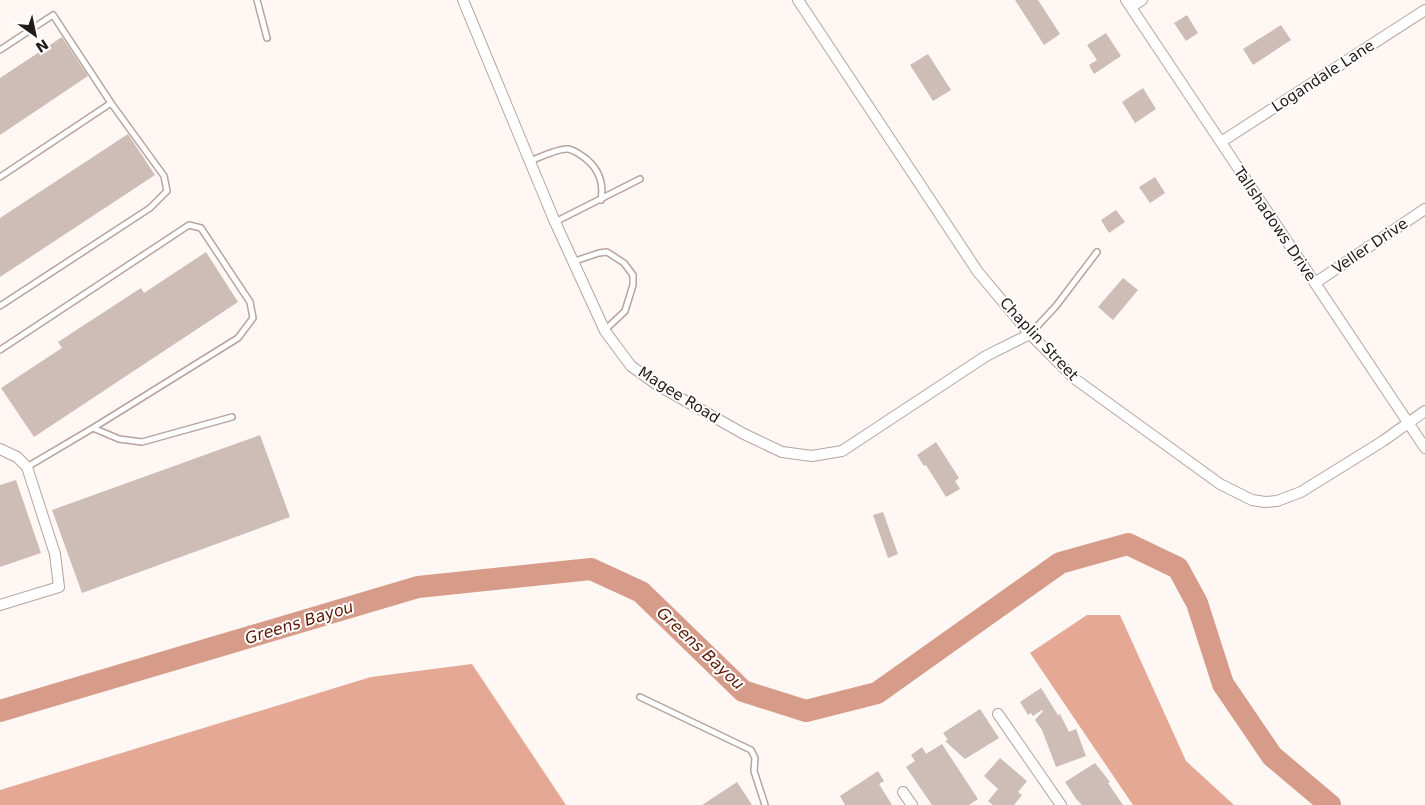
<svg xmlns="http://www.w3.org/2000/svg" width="1425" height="805" viewBox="0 0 1425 805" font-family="'DejaVu Sans',sans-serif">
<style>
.forest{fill:#e5a895}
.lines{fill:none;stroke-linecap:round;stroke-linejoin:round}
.river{stroke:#d79c89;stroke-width:22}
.building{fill:#cebcb7}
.service-casing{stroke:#b6a49e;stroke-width:8}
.minor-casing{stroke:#b6a49e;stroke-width:12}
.service{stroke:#fff;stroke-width:5}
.minor{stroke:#fff;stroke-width:10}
.labels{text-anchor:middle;stroke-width:4;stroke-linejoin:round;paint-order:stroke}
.street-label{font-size:15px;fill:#221b19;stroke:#fff}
.water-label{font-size:16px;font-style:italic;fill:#5e1800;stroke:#fff}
</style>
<rect width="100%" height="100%" fill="#fef7f4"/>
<path class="forest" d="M1087,615H1120L1186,761L1234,805H1133L1030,653Z
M472,664L566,805H0V790L371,677Z"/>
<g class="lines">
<path class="river" d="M0,711L418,587L591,569L641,592L743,691L806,711L877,693L1060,563L1128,544L1178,568L1197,603L1223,684L1272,756L1330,805"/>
</g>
<path class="building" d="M1015,0H1038L1060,34L1044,45Z
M1187,15L1198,33L1186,41L1174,23Z
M1281,25L1291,40L1253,65L1243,49Z
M1106,33L1121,56L1094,74L1089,65L1097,60L1087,45Z
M62,37L88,76L0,135V78Z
M928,54L951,90L933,101L910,65Z
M1143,88L1156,109L1135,123L1122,102Z
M128,134L155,175L0,277V218Z
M1155,177L1165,193L1150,203L1139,187Z
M1116,210L1125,222L1109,233L1101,220Z
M206,252L238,302L34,437L1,388L62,348L58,342L141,288L144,293Z
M1123,278L1138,290L1113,320L1098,307Z
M260,435L290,517L82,593L52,510Z
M936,442L959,478L955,481L960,489L946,497L926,465L924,466L917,455Z
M16,480L41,553L0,567V485Z
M883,512L898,554L888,558L873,515Z
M1041,688L1058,715L1060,714L1069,732L1076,729L1086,756L1056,767L1042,730L1035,720L1043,711L1042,710L1033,716L1031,713L1028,715L1020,702Z
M980,709L999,738L965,759L945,741L948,740L943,733Z
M942,744L978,799L969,805H932L906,767L915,761L911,755L922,747L926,754Z
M1000,758L1027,781L1018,792L1022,795L1014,805H993L988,801L998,789L984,776Z
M1095,763L1110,782L1108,783L1123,805H1082L1077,800L1065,782Z
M878,771L884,781L879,784L892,805H845L840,796Z
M737,782L752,805H702Z"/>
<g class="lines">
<defs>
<path id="service" d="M257,0L267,38
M0,50L53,15L111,103L0,177
M530,161C539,158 558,148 568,149C574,150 581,155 585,158C599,169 604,183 601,200
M555,222L640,179
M572,262L599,253L607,252L624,263L633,275V285L625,311L605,330
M0,306L150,208L167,191L164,176L111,103
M1030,334L1056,306L1097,252
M0,350L189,225L201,228L250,302L253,318L238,338L93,428L27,467
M93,428L119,439L142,442L232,417
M640,697L751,750L755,758L754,771L765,805"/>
<path id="minor" d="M463,0L555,222L605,331L631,366L659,386L744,434L782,452L812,456L842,451L986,356L1030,334
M798,0L978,272L1030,334L1075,379L1220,484L1252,500L1265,502L1277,501L1301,492L1383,441L1425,411
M1126,0L1425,448
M1131,7L1142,0
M1221,142L1425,10
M1315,283L1425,209
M0,449L17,457L27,467L55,554L59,587L0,605
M998,714L1061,805
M903,792L912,805"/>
</defs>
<use href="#service" class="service-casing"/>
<use href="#minor" class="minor-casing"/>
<use href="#service" class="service"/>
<use href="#minor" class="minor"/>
</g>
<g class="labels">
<g class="street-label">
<text transform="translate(1323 76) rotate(-33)" y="5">Logandale Lane</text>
<text transform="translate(1275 224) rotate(56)" y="5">Tallshadows Drive</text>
<text transform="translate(1370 246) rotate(-34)" y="5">Veller Drive</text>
<text transform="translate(1039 339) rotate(47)" y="5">Chaplin Street</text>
<text transform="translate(679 395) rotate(32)" y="5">Magee Road</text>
</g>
<g class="water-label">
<text transform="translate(299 622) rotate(-17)" y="6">Greens Bayou</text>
<text transform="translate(701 648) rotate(43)" y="6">Greens Bayou</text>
</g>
</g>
<g transform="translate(35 35) rotate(147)" stroke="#ffffff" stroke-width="4" paint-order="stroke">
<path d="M0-4L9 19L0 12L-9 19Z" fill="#221b19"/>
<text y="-8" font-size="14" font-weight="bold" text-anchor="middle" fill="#221b19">N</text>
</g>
</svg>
